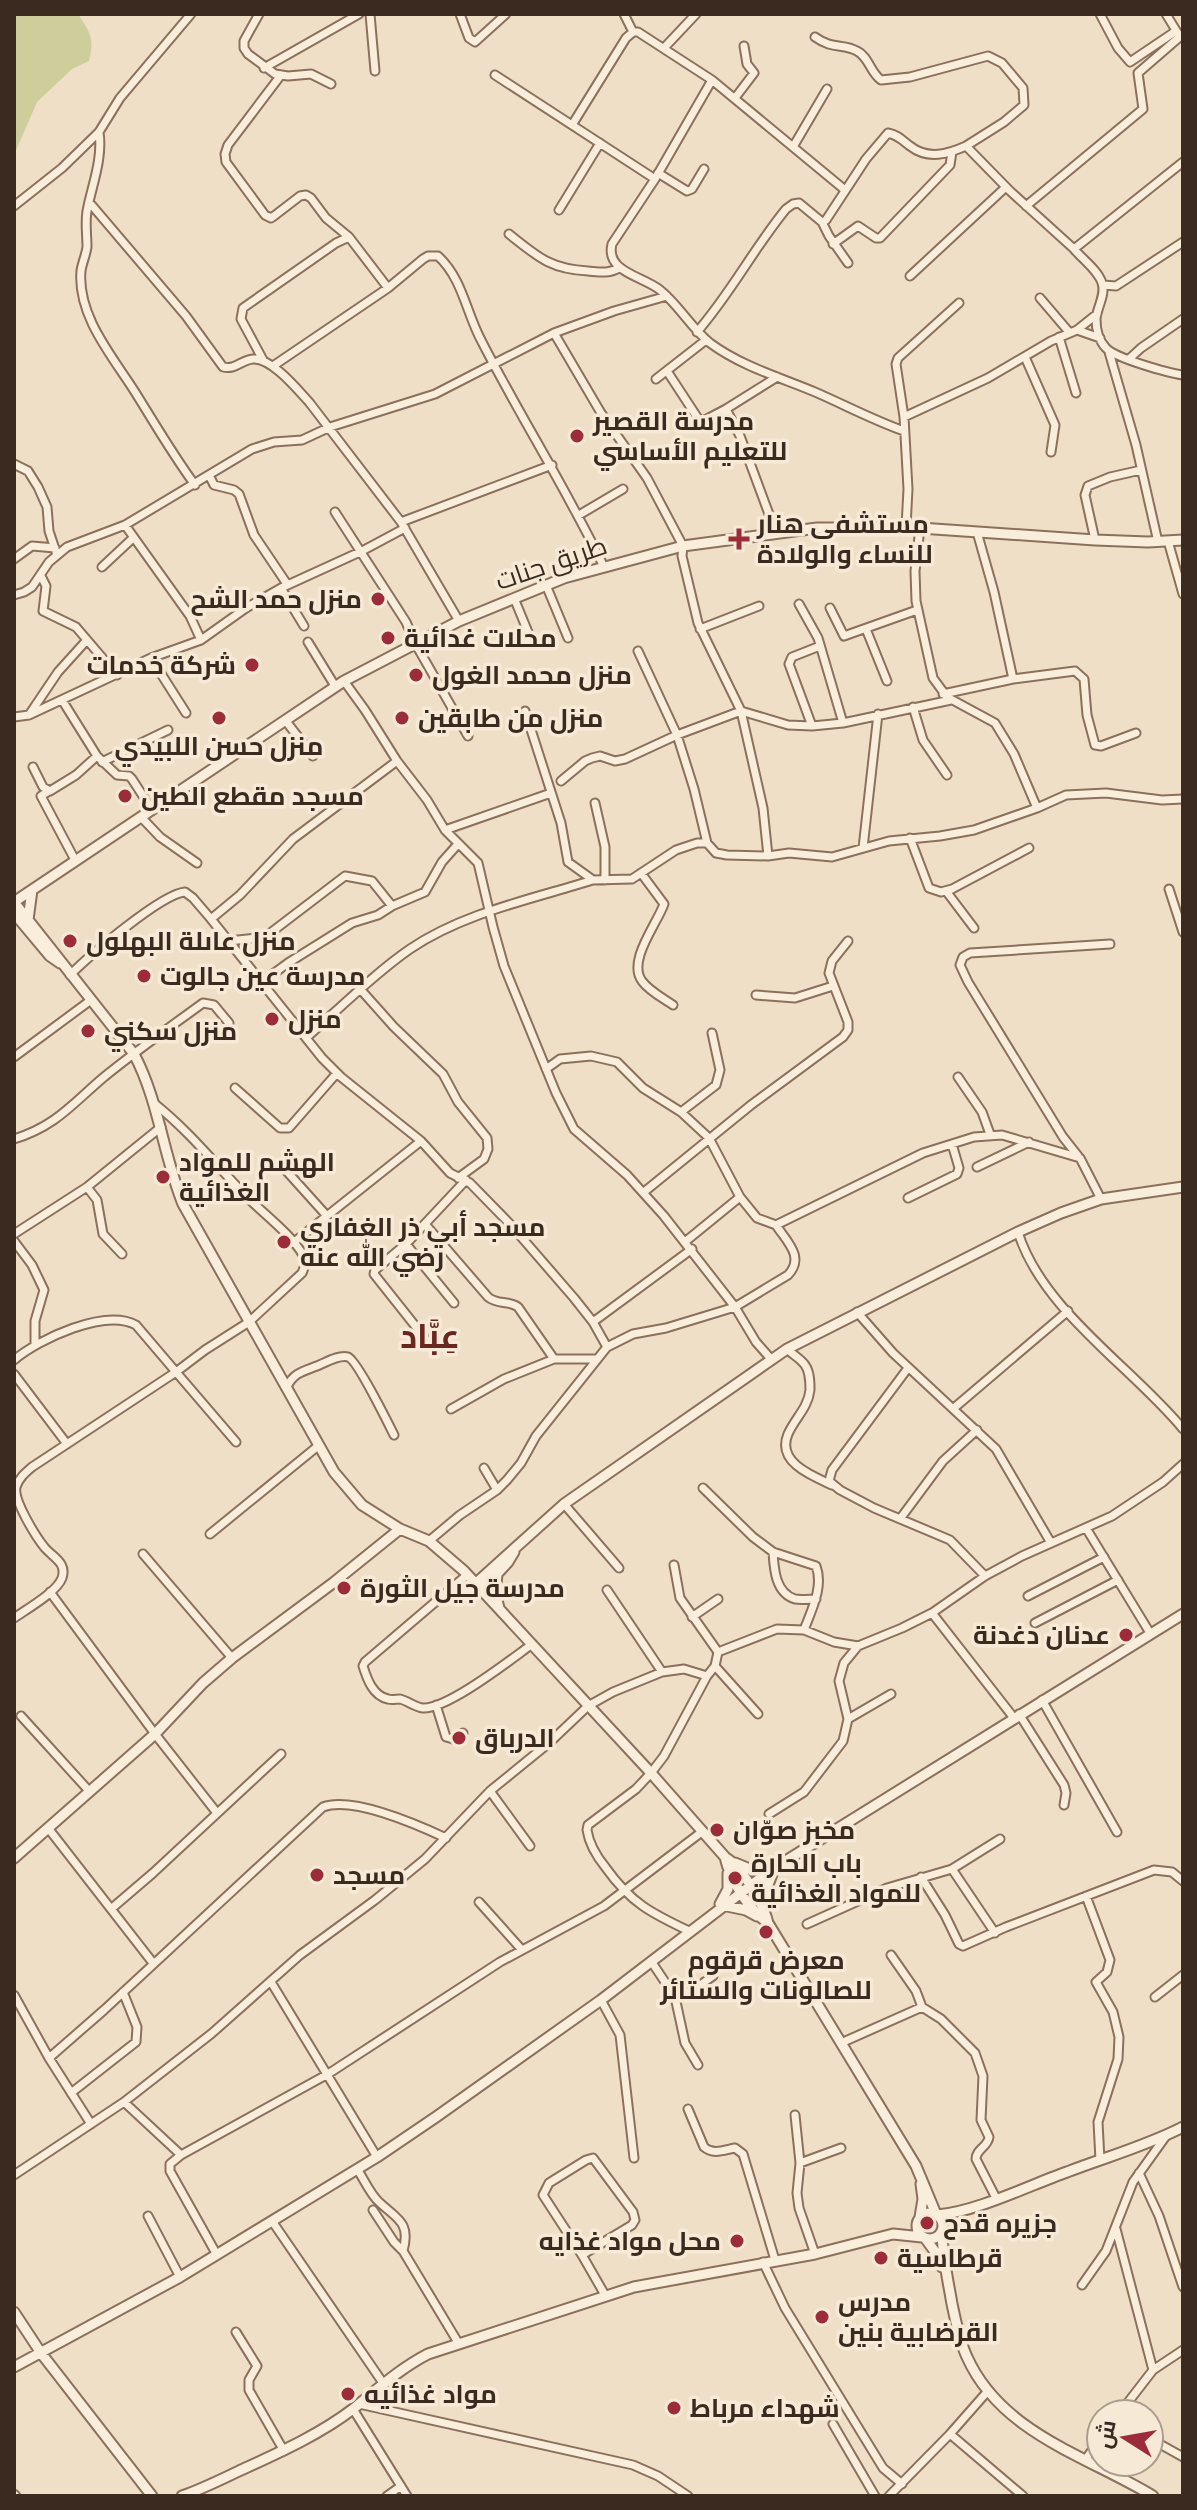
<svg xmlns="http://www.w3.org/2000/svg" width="1197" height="2510" viewBox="0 0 1197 2510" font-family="Merriweather,Cairo,serif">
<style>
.green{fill:#cdce9b}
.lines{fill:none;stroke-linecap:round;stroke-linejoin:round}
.minor-casing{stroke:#8b705c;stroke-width:11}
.tertiary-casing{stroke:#8b705c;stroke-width:13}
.minor{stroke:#f9eddb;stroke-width:7}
.tertiary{stroke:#f9eddb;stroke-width:9}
.poi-dot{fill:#9b2c38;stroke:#f6ead7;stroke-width:3}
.labels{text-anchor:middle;stroke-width:7;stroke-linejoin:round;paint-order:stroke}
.poi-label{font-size:26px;font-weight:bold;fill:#3b2a20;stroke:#f6ead7;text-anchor:start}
.street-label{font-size:26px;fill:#3b2a20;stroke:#f6ead7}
.district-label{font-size:34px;font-weight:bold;fill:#69271f;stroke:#f6ead7}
</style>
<rect width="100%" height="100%" fill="#efdfc7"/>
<path class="green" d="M14,14H78C90,32 95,39 89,61L72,69L37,102L14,155Z"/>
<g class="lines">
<defs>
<path id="minor" d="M259,14L244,41V48L248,54L275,74L288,76L311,74L331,84
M370,14L375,71
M460,14L469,38L475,42L506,14
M624,14L633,32
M1100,14L1118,48L1130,62L1176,31
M1166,14L1177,32
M815,37C833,50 843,43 857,51C869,57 870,72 881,80L910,77L988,56L1002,63L1023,88L1024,105L1004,122L966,146
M664,48L696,14
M264,68L359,14
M281,75L228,145L225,154L226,162L265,215L271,218L274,216L300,196L306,195L311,198L326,218L349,237
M495,75L655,179
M712,80L655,179L612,244C605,272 643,276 660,290C679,305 691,328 710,343C741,366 779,377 815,392C845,405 873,420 904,431
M735,98L754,73L747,64L744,46
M572,125L626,38L633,32H638L712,80L845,190
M99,132C103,159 92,185 87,211C85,223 87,235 87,247C86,255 82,263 81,271C77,316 113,357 135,392C155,424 173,455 195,485
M793,147L827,89
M1183,162L1074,249C1082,259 1098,270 1102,283C1106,295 1097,307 1096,319C1096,329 1099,341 1106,348C1115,358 1168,373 1183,375
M658,173L687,191L692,189L704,169
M89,202L186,316L223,367C236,370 241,360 253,359C272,358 297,389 309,402L401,522L459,621
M14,206L62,168L99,132L120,98L191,14
M1026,206L1143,109L1138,73L1183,34
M559,210L600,143
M822,222L829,236L848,263
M509,234C538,257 550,269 588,271C600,272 609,274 619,268
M833,244L858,226L876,238H880L950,165L952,152
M910,276L1006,187
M1103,285L1116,286L1183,242
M1040,298L1069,332
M1077,330L1100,338
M697,332C731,293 754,248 786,209L793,204L799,203L822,222L826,220L866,159L888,133C898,135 902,140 910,146C928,160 948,154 966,146L1010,191L1074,249
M554,333L601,413L647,478L683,546L682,556L698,623L741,711L763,808L768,856
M1059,337L1076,393
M1109,352L1136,445L1158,542
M1025,357L1055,425L1051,452
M1129,359L1141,348L1183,319
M263,360L241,319L243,308L336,243L349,237L388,288
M273,366L388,288L423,259L428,256H438C463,279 466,313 482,342C521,418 567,490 604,567
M667,371L699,420L703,421L726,409
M656,379L706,340
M904,417L988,378L1051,341L1077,330L1097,314
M14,464L28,471L38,487L47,507L49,531L57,555
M209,475L214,485L234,490L239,494L254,535L287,584
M335,512L406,622L415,643L468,736
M579,515L623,489
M401,522L552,465
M125,525L190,616L201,640
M906,527L908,489L904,417L896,364L898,358L959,303
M920,528L915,571L916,601L933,678L947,697L995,723L1014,754L1037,808
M977,532L994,592L1013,679
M776,533L740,436L726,409L777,377
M1095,540L1085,495L1088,486L1110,477L1141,470
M1168,541L1183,594
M14,559L32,546L55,548
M102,567L133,538
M41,576L46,586L43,611L76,627L117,675
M546,585L568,638
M281,588L304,626
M14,595L24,592L32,587L49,562L67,547L125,525L252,449L274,442L302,440L330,427L435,394L554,333L614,311L667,296
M514,598L528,632
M799,604L818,638L843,723
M830,608L844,636L917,610
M700,629L759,606
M866,629L887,681
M308,642L335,686
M638,651L677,735L694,789L707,843
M151,658L186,713
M344,681L365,710L397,761L427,800L445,830L478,863L493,927L504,966L556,1093L574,1129L627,1175L664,1216L735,1307L756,1342L771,1359
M943,694L1013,679L1075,671L1084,679L1087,715L1095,745L1101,746L1136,733
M62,700L97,756L117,775L129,776L132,779L152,810
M913,707L923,740L947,775
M525,711L561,823L568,862L593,880L632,879L676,850L697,843H707L716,853L727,855L768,856L789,853L832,857L889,841L940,836L974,830L1037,808L1066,795L1106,793L1162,800L1183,799
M29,715L58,672L86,641
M14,717L29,715L151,658L201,640L246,608L281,588L362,551L405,528
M285,720L313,756
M812,726L789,664L792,657L820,646
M102,762L168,730
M33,767L43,787L50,791L76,775L97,756
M561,781L585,761L592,758L600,756L615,761L625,759L677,735L741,711L788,725L812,726L843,723L951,700
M49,791L41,796L75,860
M595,803L605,847V880
M141,817L160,837L197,863
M445,830L551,793
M910,838L929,888L941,892L952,889L1029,848
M863,848L878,714
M641,873L664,904C657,924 627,961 642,981C649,991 663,998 673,1005
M1169,889L1183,932
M946,891L974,928
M211,919L240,895L293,839L397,761
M229,941L265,937L345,876L372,881L392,906
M70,975C89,956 161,894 185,892L193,898L211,919L322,1058L341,1077L421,1141L450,1173L470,1183L510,1224L574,1298L593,1322L607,1347L633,1334L666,1328L735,1307L788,1275C805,1257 787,1242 776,1225
M262,982L288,963L352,923L378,915L392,906L425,892L442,862L458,844
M361,990L394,1027L443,1074L458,1102L487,1138L488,1149L484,1159L458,1178
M756,995L795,998L833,986
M307,1037C339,1009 375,973 410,949C463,913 532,899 593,880
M14,1057L91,1000
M546,1069L560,1059L591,1056L617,1062L643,1088L681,1112L709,1138L740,1197
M958,1077L982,1112L990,1134
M235,1088L280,1128H289L337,1073
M681,1112L716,1085L720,1070L712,1033
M14,1139C56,1126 72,1104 104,1077C136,1051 170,1027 203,1003L214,1005L229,1023
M1078,1156L1063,1137L968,982L960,965L963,957L970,953L1110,944
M282,1166L327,1216
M977,1167L1029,1142
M87,1187L97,1200L103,1234L122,1254
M644,1192L751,1105L843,1037L848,1030V1022L829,973L832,961L848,941
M908,1198L957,1174L959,1168L952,1144
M425,1224L488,1297C497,1305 508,1300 518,1307L554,1359
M1018,1232C1042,1310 1132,1367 1183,1429
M14,1234L87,1187L161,1127
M14,1241L32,1265L44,1290L35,1321V1345
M686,1241L740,1197L757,1218L776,1225L923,1153L974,1137L1002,1135L1080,1158L1101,1199
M293,1243L421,1141
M406,1244L375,1270L374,1274L428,1342
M454,1303L406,1244L466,1180
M857,1312L893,1353L996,1449L1051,1543
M593,1322L692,1249
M787,1349C792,1354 801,1359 805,1365C810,1372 810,1382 810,1390C808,1408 795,1418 788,1434C776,1462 812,1476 832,1485
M14,1360C39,1339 105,1308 136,1325L176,1372L205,1350L249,1322L302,1273C305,1266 307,1262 303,1255C292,1235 264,1214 247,1197C216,1165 189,1131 155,1104
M908,1368L832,1470L829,1481L840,1490L874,1508L950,1540L985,1576
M14,1374L67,1444
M287,1387C293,1373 304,1371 317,1366C325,1363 339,1354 348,1357C357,1360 388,1423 394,1435
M954,1408L1068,1311
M451,1409L504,1379L554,1359H596
M484,1468L497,1490
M703,1488L753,1537L773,1552L816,1566C824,1587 811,1611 804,1630
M564,1504L619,1568
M900,1519L943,1461L977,1430
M1086,1528L1150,1633
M210,1534L318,1446
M429,1541L460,1515L497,1490L507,1480L521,1463L536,1436L607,1347
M773,1552C774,1568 775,1593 795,1599C801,1600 810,1599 816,1599
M143,1554L232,1658
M674,1565L680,1598L718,1652
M467,1575L365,1662L363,1666C367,1679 373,1696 388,1699C392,1700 396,1699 400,1699C408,1701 415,1707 423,1708C448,1709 510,1660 531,1645
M607,1590L662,1672
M50,1592L155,1734L217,1813
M1028,1596L1104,1557
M932,1613L1014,1718
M692,1617L718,1599
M14,1618C27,1609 57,1592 62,1578C67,1563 54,1558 45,1548C36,1537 13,1500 16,1487C19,1478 25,1473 32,1467L176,1372L236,1442
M1035,1623L1118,1580
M718,1652L777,1629L804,1630L834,1642L858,1646L902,1628L932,1613L985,1576L1022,1556L1112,1516L1163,1482L1183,1464
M715,1666L758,1714
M1042,1700L1117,1832
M436,1705L446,1737L453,1739L463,1733
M1019,1714L1064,1785L1066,1793L1064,1805
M21,1716L90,1792
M848,1719L891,1694
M490,1791L530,1846
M769,1814L804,1792L843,1741L848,1719L839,1681L844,1663L858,1646
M48,1828L153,1963
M952,1869L1000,1839
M921,1877L945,1915L959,1944L963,1946L1006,1927L1154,1870L1172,1872L1183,1881
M1086,1896L1110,1960L1107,1972L1096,1982L1113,2012L1119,2037L1118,2059L1098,2122L1100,2160
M479,1902L522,1950
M111,1909L153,1873L281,1754
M807,1924L887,1888L952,1869L995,1933
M689,1931C651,1913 631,1903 606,1868C597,1857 589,1843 587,1830L588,1825L636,1789L651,1773L664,1756L707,1676L715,1666L718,1652
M891,1955L916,1991L922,2007
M651,1961L675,1997L685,2043L698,2065
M271,1982L377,2157
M14,1995L49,2058L91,2124
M675,1997L693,1990L713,1976
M1155,1997L1183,1975
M601,2000L620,2035L634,2158
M841,2043L922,2007L941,2019L975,2053L983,2076L981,2120L989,2137C988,2147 976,2149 976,2159L996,2198
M49,2058L104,2010L323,1807C353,1796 418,1825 446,1838
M71,2093L136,2042L137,2027L123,1992
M124,2102L181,2155L328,2074L500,1962L604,1906L703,1831
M688,2109L704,2147C713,2155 724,2150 735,2148L743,2154L775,2260
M795,2115L800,2163L797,2193L799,2208L815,2254
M181,2155L170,2164V2171L217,2255
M800,2163L841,2148
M357,2169C364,2179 370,2194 379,2202C397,2219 411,2222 403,2251L459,2344
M1139,2173L1159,2216L1183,2287
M14,2175L124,2102L211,2034L300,1955L375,1900L425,1859L490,1791L549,1743L588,1706L613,1692L662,1672L684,1669L707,1676
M373,2210L394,2242L403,2251
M148,2216L180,2277
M272,2221L383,2383
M1116,2229L1153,2370
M582,2255L632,2225L635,2220L633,2212L593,2158L586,2160L549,2183L543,2195L582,2255L605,2295
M763,2262L785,2308L883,2468L902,2484
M1082,2285L1106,2251L1133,2182L1166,2136
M236,2332L257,2366L249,2380V2390L284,2451
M359,2404L633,2465L658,2476L688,2496
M353,2409L407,2496
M1119,2414L1153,2370L1183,2350
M833,2424L875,2496
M950,2434L1023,2496
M1149,2438L1183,2457
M1085,2460L1101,2438
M14,2494L16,2496
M387,2496L401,2486
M889,2496L950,2434L987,2392"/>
<path id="tertiary" d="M14,902L134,1054C159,1101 163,1155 183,1204L334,1472L362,1505L400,1529L429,1541L464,1571L651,1773L725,1857C743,1868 763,1903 768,1923L916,2166L936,2214
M14,902L344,681L459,621L564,578L683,546L817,528H920L1095,540L1148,542L1183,540
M14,913L50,956L60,963
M28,920L32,890
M497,1575L495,1592L499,1608
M475,1584L564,1504L787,1349L1018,1232L1061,1213L1101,1199L1183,1187
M481,1591L508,1562L514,1552
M725,1857C730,1880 749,1910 768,1923
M14,1858L155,1734L203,1683L232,1658L333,1583L400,1529
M735,1863L752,1870H771
M720,1904L728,1889V1873
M722,1905L746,1910L757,1916
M764,1908L765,1893L774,1869
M917 2226a13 13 0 1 1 26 0a13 13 0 1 1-26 0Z
M937,2215C976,2212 1030,2185 1067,2172C1106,2157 1146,2146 1183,2127
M920,2217L923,2199L921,2184
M942,2231C942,2255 948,2280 952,2304C956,2322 959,2340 967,2357C1001,2433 1087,2456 1153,2496
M925,2238L936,2253L942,2267
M14,2312L41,2353L152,2496
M14,2367L180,2277L377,2157L436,2117L601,2000L771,1870L1183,1614
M182,2496C202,2489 220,2480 239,2471C278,2453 319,2435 353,2409C378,2389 399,2369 428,2354L634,2287L815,2254L893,2234L922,2237"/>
</defs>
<use href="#minor" class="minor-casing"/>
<use href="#tertiary" class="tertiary-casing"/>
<use href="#minor" class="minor"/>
<use href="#tertiary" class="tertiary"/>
</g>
<g class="poi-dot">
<circle cx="577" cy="436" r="8"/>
<path d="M735 527h8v8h8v8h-8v8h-8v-8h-8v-8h8z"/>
<circle cx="378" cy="599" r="8"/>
<circle cx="388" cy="638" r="8"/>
<circle cx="252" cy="665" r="8"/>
<circle cx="416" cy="675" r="8"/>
<circle cx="219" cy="718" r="8"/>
<circle cx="402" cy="718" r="8"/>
<circle cx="125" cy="796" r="8"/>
<circle cx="70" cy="941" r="8"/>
<circle cx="144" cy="976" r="8"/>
<circle cx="272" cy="1019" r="8"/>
<circle cx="88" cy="1031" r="8"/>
<circle cx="163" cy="1177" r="8"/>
<circle cx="284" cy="1242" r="8"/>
<circle cx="344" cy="1588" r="8"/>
<circle cx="1126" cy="1635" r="8"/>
<circle cx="459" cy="1738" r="8"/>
<circle cx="717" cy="1830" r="8"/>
<circle cx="317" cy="1875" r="8"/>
<circle cx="735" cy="1878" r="8"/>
<circle cx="766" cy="1932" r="8"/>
<circle cx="927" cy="2223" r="8"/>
<circle cx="737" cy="2241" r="8"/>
<circle cx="881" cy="2258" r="8"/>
<circle cx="822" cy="2317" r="8"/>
<circle cx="348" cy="2394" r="8"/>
<circle cx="674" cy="2408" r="8"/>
</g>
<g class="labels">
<g class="poi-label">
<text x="593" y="430">مدرسة القصير<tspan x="593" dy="30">للتعليم الأساسي</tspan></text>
<text x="757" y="533">مستشفى هنار<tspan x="757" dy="30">للنساء والولادة</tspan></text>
<text x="362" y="608" text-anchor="end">منزل حمد الشح</text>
<text x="404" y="647">محلات غدائية</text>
<text x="236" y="674" text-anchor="end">شركة خدمات</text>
<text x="432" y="684">منزل محمد الغول</text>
<text x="418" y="727">منزل من طابقين</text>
<text x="219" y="755" text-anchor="middle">منزل حسن اللبيدي</text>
<text x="141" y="805">مسجد مقطع الطين</text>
<text x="86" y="950">منزل عاىلة البهلول</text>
<text x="160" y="985">مدرسة عين جالوت</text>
<text x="288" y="1028">منزل</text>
<text x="104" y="1040">منزل سكني</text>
<text x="179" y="1171">الهشم للمواد<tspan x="179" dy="30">الغذائية</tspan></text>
<text x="300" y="1236">مسجد أبي ذر الغفاري<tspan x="300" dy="30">رضي الله عنه</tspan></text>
<text x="360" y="1597">مدرسة جيل الثورة</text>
<text x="1110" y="1644" text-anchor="end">عدنان دغدنة</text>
<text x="475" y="1747">الدرباق</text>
<text x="733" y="1839">مخبز صوّان</text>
<text x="751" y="1872">باب الحارة<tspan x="751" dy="30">للمواد الغذائية</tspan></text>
<text x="333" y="1884">مسجد</text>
<text x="766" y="1969" text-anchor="middle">معرض قرقوم<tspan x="766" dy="30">للصالونات والستائر</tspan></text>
<text x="943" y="2232">جزيره قدح</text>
<text x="721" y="2250" text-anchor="end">محل مواد غذايه</text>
<text x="897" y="2267">قرطاسية</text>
<text x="838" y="2311">مدرس<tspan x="838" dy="30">القرضابية بنين</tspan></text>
<text x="364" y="2403">مواد غذائيه</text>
<text x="690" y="2417">شهداء مرباط</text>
</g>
<g class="street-label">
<text transform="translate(551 563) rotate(-19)" y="9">طريق جنات</text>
</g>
<g class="district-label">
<text x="430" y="1348">عِبَّاد</text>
</g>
</g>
<rect width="1197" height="2510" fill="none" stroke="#3b2a20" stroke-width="32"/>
<g transform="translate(1125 2438) rotate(281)"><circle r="38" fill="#f6ead7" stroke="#ab9d8e" stroke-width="2"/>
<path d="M0-6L14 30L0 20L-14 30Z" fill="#9b2c38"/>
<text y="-12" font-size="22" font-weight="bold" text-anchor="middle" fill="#3b2a20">ش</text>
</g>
</svg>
